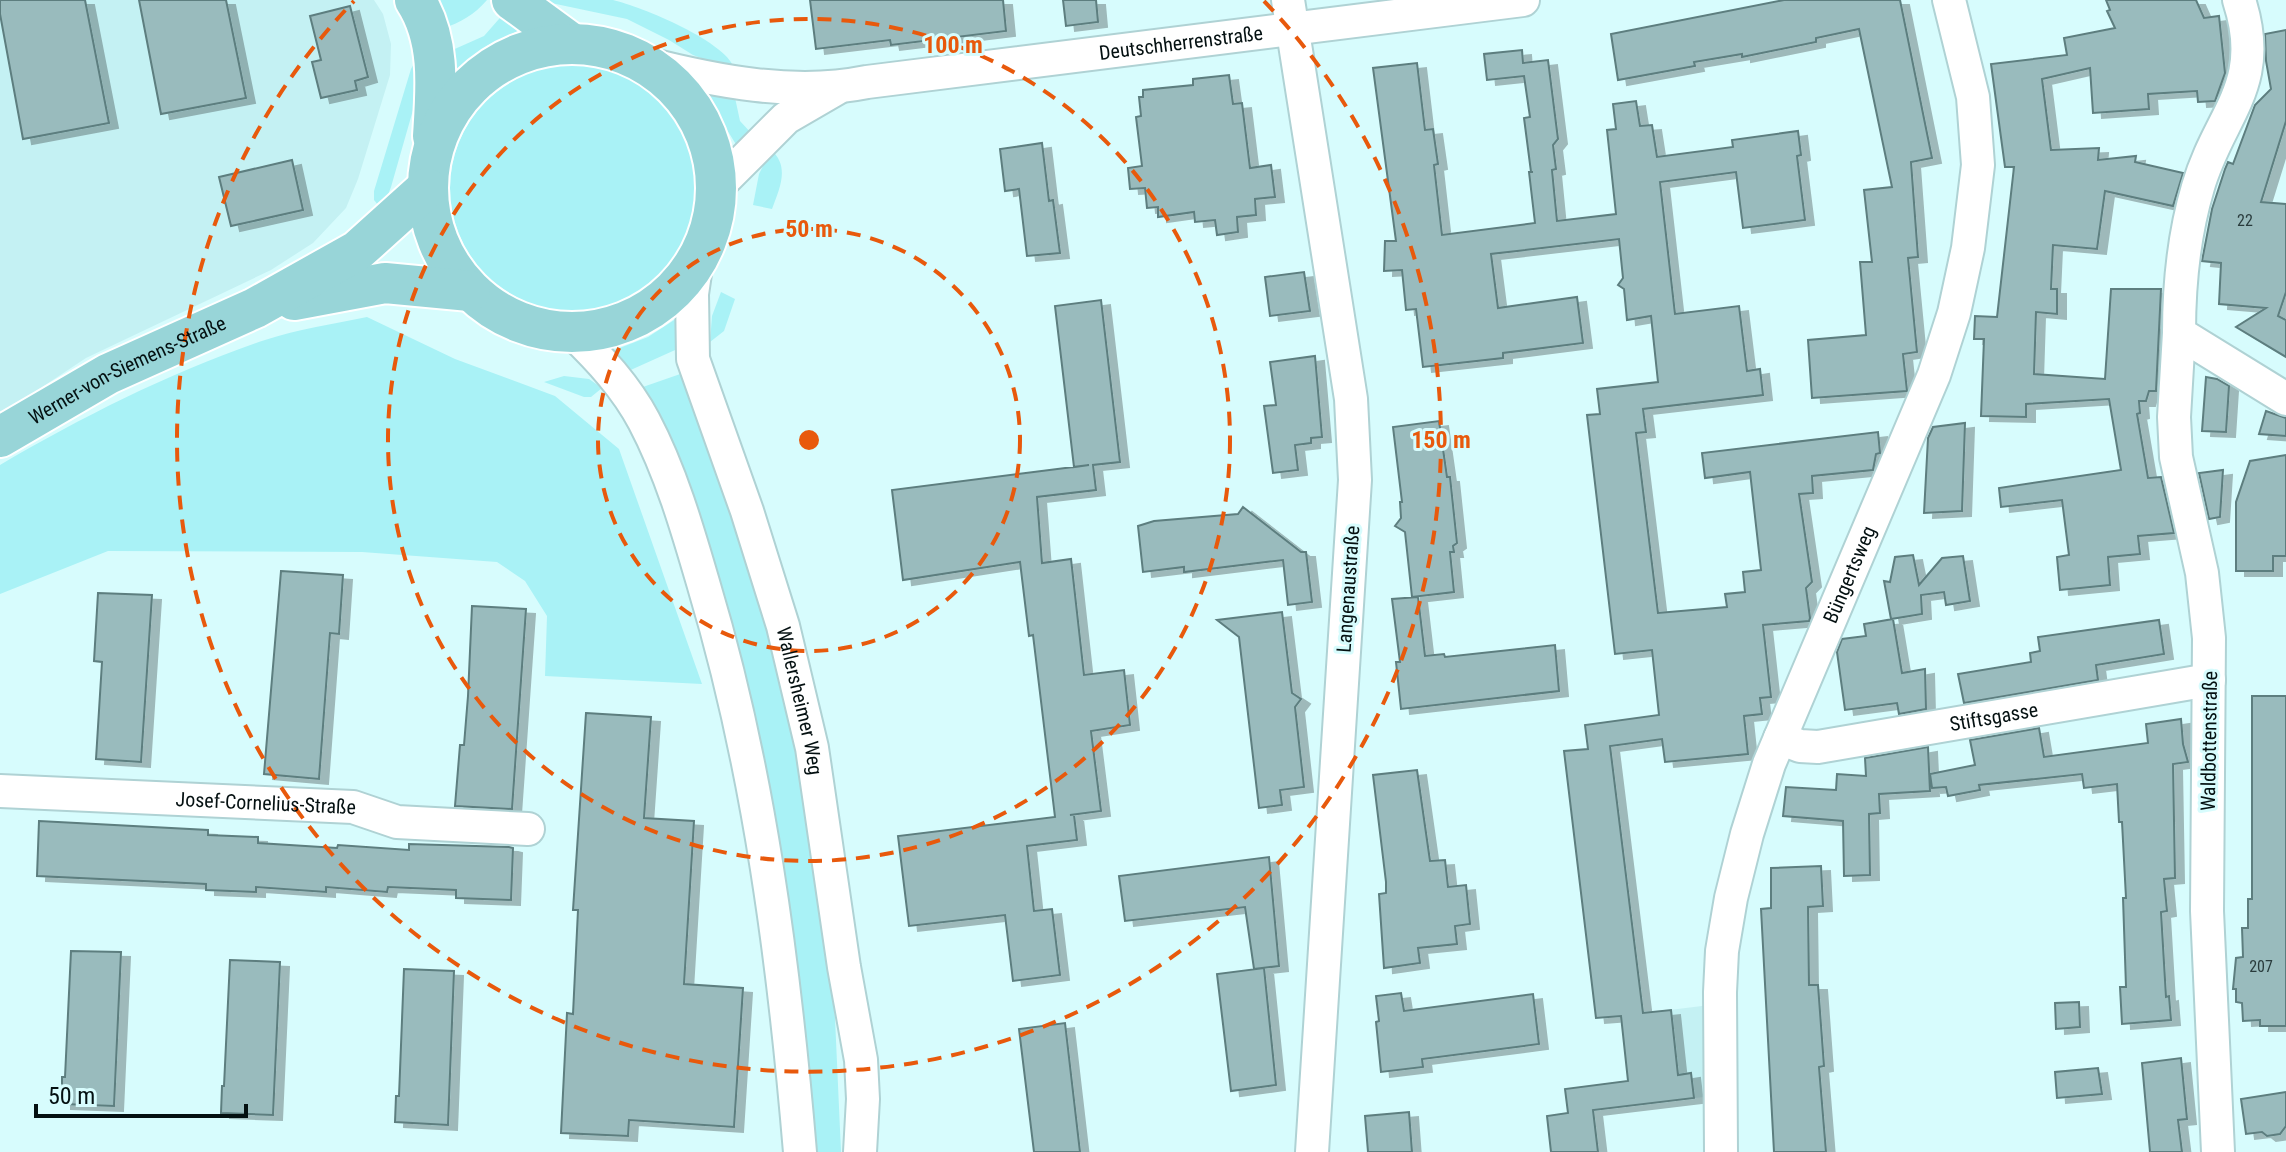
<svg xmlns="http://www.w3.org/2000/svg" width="2286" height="1152" viewBox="0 0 2286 1152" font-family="'Roboto Condensed',sans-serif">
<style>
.built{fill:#c4f1f3}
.green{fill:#a9f2f6}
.building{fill:#99bbbd;stroke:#5d7e7f;stroke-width:2;filter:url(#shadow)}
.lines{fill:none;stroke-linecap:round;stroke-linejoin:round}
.minor-casing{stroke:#afd2d4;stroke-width:36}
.major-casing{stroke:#fff;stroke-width:44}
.minor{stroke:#fff;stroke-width:32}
.major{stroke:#98d5d8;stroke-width:40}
.ring{fill:none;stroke:#e8590c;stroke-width:4;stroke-dasharray:14 10}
.labels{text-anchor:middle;stroke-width:6;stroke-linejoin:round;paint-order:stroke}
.number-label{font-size:16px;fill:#293b3c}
.street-label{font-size:20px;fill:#041011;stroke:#d7fcfd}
.centre{fill:#e8590c;stroke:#d7fcfd;stroke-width:4}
.ring-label{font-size:24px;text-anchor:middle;font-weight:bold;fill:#e8590c;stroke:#d7fcfd;stroke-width:6;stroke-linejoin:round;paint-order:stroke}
</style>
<defs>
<filter id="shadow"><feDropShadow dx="9" dy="5" stdDeviation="0" flood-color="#0004"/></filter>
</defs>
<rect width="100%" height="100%" fill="#d7fcfd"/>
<path class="built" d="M0,0H374L383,14L391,44L390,75L358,179L346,208L313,243L271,270L86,358L0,415Z
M1710,1005L1712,1096L1568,1113L1565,1089L1628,1081L1621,1016Z"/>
<path class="green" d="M429,0H487C474,15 461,22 442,29Z
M537,0C561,0 590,0 613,0C640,6 731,43 735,71L693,55L669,40L627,19Z
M506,11L526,27L487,46L450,77L448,52L484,36Z
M417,58L421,82L391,187L382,210L374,200V191L411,69Z
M450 188a123 123 0 1 1 246 0a123 123 0 1 1-246 0Z
M701,88L734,93L740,121L752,134L737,146Z
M771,150C790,166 780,188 772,209L753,205L759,174Z
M721,292L735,299L724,331L710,342L712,316Z
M688,311L684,346L624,373L604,354L648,337Z
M367,317L455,359L555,396L619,449L702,684L545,676L547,616L525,581L497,562L362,552L108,551L0,594V465C84,416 173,371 265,340C298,329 334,324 367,317Z
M686,372L778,653L824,894L835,1018L841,1152H811L793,990L640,388Z
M564,376L589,379L602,388L591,397H584L544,382Z"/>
<path class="building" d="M0,0H85L109,123L23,139L0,14Z
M139,0H226L246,98L161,114Z
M810,0H1003L1006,31L891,45L890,40L816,49Z
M1063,0H1096L1098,22L1066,26Z
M1784,0H1900L1932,158L1911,162L1918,257L1908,258L1917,352L1903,354L1907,391L1812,398L1808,340L1866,335L1860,262H1872L1864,190L1892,187L1859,29L1816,38V42L1742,57V54L1694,62L1695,66L1618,80L1611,34Z
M2106,0H2196L2204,18L2219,16L2225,73L2215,101L2198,102L2197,91L2148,94L2149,109L2093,113L2090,68L2042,79L2051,150L2099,148L2098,160L2136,156L2135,162L2183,173L2173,206L2105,191L2097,249L2053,245L2051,289H2057V314L2036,312L2034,374L2105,379L2111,289H2161L2156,391H2149L2146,401H2139L2140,413L2137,414L2148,478L2161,477L2174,533L2138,536L2140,554L2108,557L2110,585L2060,590L2057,557L2069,555L2062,500L2001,507L1999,488L2121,470L2109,399L2026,404V417L1981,416L1984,339H1974L1975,316L1997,317L2014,167H2005L1991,64L2067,55L2064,38L2115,28L2107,11L2110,10Z
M350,6L368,77L355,81L357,90L321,98L312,62L321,60L310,16Z
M2286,30V121L2261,202L2286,204V292L2278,316L2286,320V357L2236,327L2266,308L2219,304L2221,263L2202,261L2212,209L2225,169L2228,162L2233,164L2255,105L2271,89L2266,61L2265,34Z
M1522,50L1523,63L1548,60L1558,139L1553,145L1556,169L1552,170L1557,221L1616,214L1607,130L1616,129L1613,104L1636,101L1640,126L1652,125L1657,157L1733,147L1732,140L1798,131L1801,155L1797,156L1805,220L1743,228L1736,172L1660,182L1675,314L1739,306L1747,371L1760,369L1763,395L1643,409L1646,432L1636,433L1658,613L1727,607L1725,594L1745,592L1743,572L1761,570L1750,472L1705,478L1702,453L1878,432L1880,453L1876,454L1873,470L1812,476L1813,493L1799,494L1812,582L1806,588L1810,618L1809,621L1763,625L1771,697L1760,698L1762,714L1744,716L1748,754L1665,762L1662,739L1610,746L1643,1013L1671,1010L1678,1075L1691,1073L1694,1098L1593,1110L1598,1152H1551L1547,1116L1568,1113L1565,1089L1628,1081L1621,1016L1596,1018L1564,751L1588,749L1585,725L1659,715L1652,650L1615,654L1587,415L1600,414L1597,389L1658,382L1651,316L1627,320L1624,289L1618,285L1623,278L1619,239L1491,254L1498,308L1577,297L1583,343L1503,353V358L1423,367L1416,309L1406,310L1402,270L1384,271L1385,241H1396L1373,68L1417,63L1425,130L1433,129L1438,164L1434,165L1442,235L1535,223L1529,172H1533H1531L1524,118L1530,117L1524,76L1487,80L1484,54Z
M1229,75L1233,104L1242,103L1250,168L1271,165L1275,197L1255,199L1256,215L1237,217L1238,232L1217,235L1215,220L1195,222L1194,212L1158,217V207L1147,208L1145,188L1130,189L1128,168L1142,166L1136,117L1141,116L1139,97H1143V90L1193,85V79Z
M1042,143L1049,201L1053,200L1060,253L1027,256L1019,189L1005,191L1000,149Z
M292,160L303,210L231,226L219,177Z
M1304,272L1310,311L1270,316L1265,277Z
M1101,300L1120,462L1093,465L1096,490L1037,497L1042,563L1071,559L1084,675L1124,670L1130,725L1091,731L1101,811L1070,815H1074L1077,840L1027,846L1034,911L1052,909L1060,975L1013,981L1005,915L909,926L898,836L1055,817L1033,635L1029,636L1020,562L903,580L892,490L1089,465L1074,467L1055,306Z
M1315,356L1322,437L1311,438V443L1295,445L1298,470L1273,473L1264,406L1276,405L1270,362Z
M2206,377L2217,379L2229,386L2226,432L2202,431Z
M2266,411L2286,418V436L2259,434Z
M1439,421L1447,477H1450L1457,543L1453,546L1454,552H1450L1454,592L1412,597L1405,532L1395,526L1401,518L1400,502H1402L1393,427Z
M1965,423L1962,511L1924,513L1928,438L1933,427Z
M2286,455V556H2273V571H2236V502L2250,461Z
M2223,470L2220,517L2209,519L2199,473Z
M1243,507L1301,552H1306L1312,602L1288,605L1283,560L1184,572V567L1143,572L1138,526L1154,521L1238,514Z
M1913,555L1919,585L1942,558L1963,556L1970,601L1946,605L1944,592L1921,595L1922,614L1891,619L1884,581L1890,582L1895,557Z
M281,571L343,575L339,634L330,633L319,779L264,774Z
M98,593L152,595L141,762L96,759L102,662L94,661Z
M1418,597L1425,656L1444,654L1445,657L1555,645L1559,691L1401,709L1396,662H1400L1392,599Z
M472,606L526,609L512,809L455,806L460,745H464L468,696Z
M1282,612L1292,693L1301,699L1295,707L1304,787L1280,790L1282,805L1259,808L1239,637L1217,620Z
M1893,619L1902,673L1925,669L1926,709L1899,714L1897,703L1845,710L1837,652L1842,639L1866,636L1864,624Z
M2159,620L2164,654L2096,665L2098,680L1964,703L1958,674L2031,662L2030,653L2040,651L2038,637Z
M2252,696H2286V1026H2260V1020L2243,1021L2242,1003L2236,1002V989H2233L2236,958L2243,957L2242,928H2248V899H2252Z
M586,713L651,717L644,818L694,821L684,984L743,988L734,1127L629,1120L628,1136L561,1133L567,1013L573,1014L578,910H573Z
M2181,719L2183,744L2188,762L2173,764L2175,878L2164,879L2167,911L2161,912L2166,997L2169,996L2171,1020L2122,1024L2120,987H2126L2123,898H2126L2122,822H2119L2117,784L2084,788L2082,774L1979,785L1980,790L1948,796L1946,787L1932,788L1930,774L1975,765L1970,740L2039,728L2044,757L2148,743L2146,724Z
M1928,747L1930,791L1879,794L1880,813L1869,814L1870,875L1844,876L1843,821L1783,816L1786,787L1836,790L1837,774L1866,776L1865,758Z
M1417,770L1430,861L1445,860L1448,887L1466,885L1470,924L1455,926L1457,944L1418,948L1420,963L1384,968L1379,894L1386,893V882L1373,775Z
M39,821L208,830V835L258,837V843L337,848L338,845L409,850V844L509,847L513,848L511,900L456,898V890L388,887L387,892L326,887V892L256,887V892L206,890V884L37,876Z
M1269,857L1279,966L1254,969L1245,907L1125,921L1119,876Z
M1821,866L1823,906L1808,907L1809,985H1818L1824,1066L1819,1067L1826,1152H1774L1761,909L1771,908V868Z
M71,951L121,952L114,1106L62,1104V1077H65Z
M230,960L280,962L273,1115L221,1113L222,1086H224Z
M1264,968L1276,1085L1231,1091L1217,974Z
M404,969L454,971L448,1125L395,1122L396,1096H399Z
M1401,993L1404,1011L1533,994L1539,1044L1422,1059L1423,1067L1381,1072L1376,1022L1379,1021L1376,996Z
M2079,1002L2080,1027L2056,1029L2055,1003Z
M1065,1023L1080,1152H1034L1019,1029Z
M2181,1058L2187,1119L2178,1120L2182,1152H2150L2142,1063Z
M2098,1068L2102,1094L2057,1098L2055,1072Z
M2286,1092V1126L2280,1134L2267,1136L2262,1132L2246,1134L2241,1099Z
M1409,1112L1412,1152H1368L1365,1116Z"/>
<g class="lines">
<defs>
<g id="minor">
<path d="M1288,0L1351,399L1355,480L1312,1152"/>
<path d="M2239,0C2267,86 2219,114 2198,187C2184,234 2179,284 2179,333L2286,399"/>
<path id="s1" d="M644,63C715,81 794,97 867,82L1523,0"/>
<path d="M716,188L786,118L836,89"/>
<path id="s2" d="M697,260L692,294L693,359L747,511L783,626L812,748L844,967L861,1060L863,1099L860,1152"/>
<path d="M572,332C600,359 626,387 644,421C671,472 688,531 704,586C759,769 784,962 800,1152"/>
<path d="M2179,333L2174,417L2176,457L2202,573L2209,638L2207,911L2218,1152"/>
<path id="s3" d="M1780,738L1800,746L1818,747L2209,680"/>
<path id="s4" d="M0,791L353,807L397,822L528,829"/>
<path id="s5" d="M1721,1152L1720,992L1722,951L1731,898L1747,834L1769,764L1934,375L1954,313L1968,248L1978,165L1973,97L1949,0"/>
</g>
<g id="major">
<path d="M415,0C441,40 436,90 433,136"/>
<path d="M512,0L572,44"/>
<circle cx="572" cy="188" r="144"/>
<path d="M294,300L385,283L470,291"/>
<path id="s6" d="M0,437L108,374L255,308L357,251L427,188"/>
</g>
</defs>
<use href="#minor" class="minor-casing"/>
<use href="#major" class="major-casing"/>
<use href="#minor" class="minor"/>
<use href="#major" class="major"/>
</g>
<g class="ring">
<circle cx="809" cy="440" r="211"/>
<circle cx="809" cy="440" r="421"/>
<path d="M1264 1A632 632 0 1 1 354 1"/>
</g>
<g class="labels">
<g class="number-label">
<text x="2245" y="226">22</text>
<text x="2261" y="972">207</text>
</g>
<g class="street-label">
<text dy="7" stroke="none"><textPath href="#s1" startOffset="542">Deutschherrenstraße</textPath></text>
<text dy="7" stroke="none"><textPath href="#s6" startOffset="144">Werner-von-Siemens-Straße</textPath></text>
<text dy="7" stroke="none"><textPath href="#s5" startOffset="600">Büngertsweg</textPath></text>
<text transform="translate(1348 589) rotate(-86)" y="7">Langenaustraße</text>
<text dy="7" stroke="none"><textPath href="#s2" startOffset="458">Wallersheimer Weg</textPath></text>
<text dy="7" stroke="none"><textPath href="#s3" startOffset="218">Stiftsgasse</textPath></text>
<text transform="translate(2209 741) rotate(-89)" y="7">Waldbottenstraße</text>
<text dy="7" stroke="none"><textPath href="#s4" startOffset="266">Josef-Cornelius-Straße</textPath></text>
</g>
</g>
<circle cx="809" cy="440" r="12" class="centre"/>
<g class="ring-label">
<text x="953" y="53">100 m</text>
<text x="809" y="237">50 m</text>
<text x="1441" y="448">150 m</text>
</g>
<path d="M36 1104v12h210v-12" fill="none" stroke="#041011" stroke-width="4"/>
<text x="48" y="1104" font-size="24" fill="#041011" stroke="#d7fcfd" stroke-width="6" paint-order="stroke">50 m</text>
</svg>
